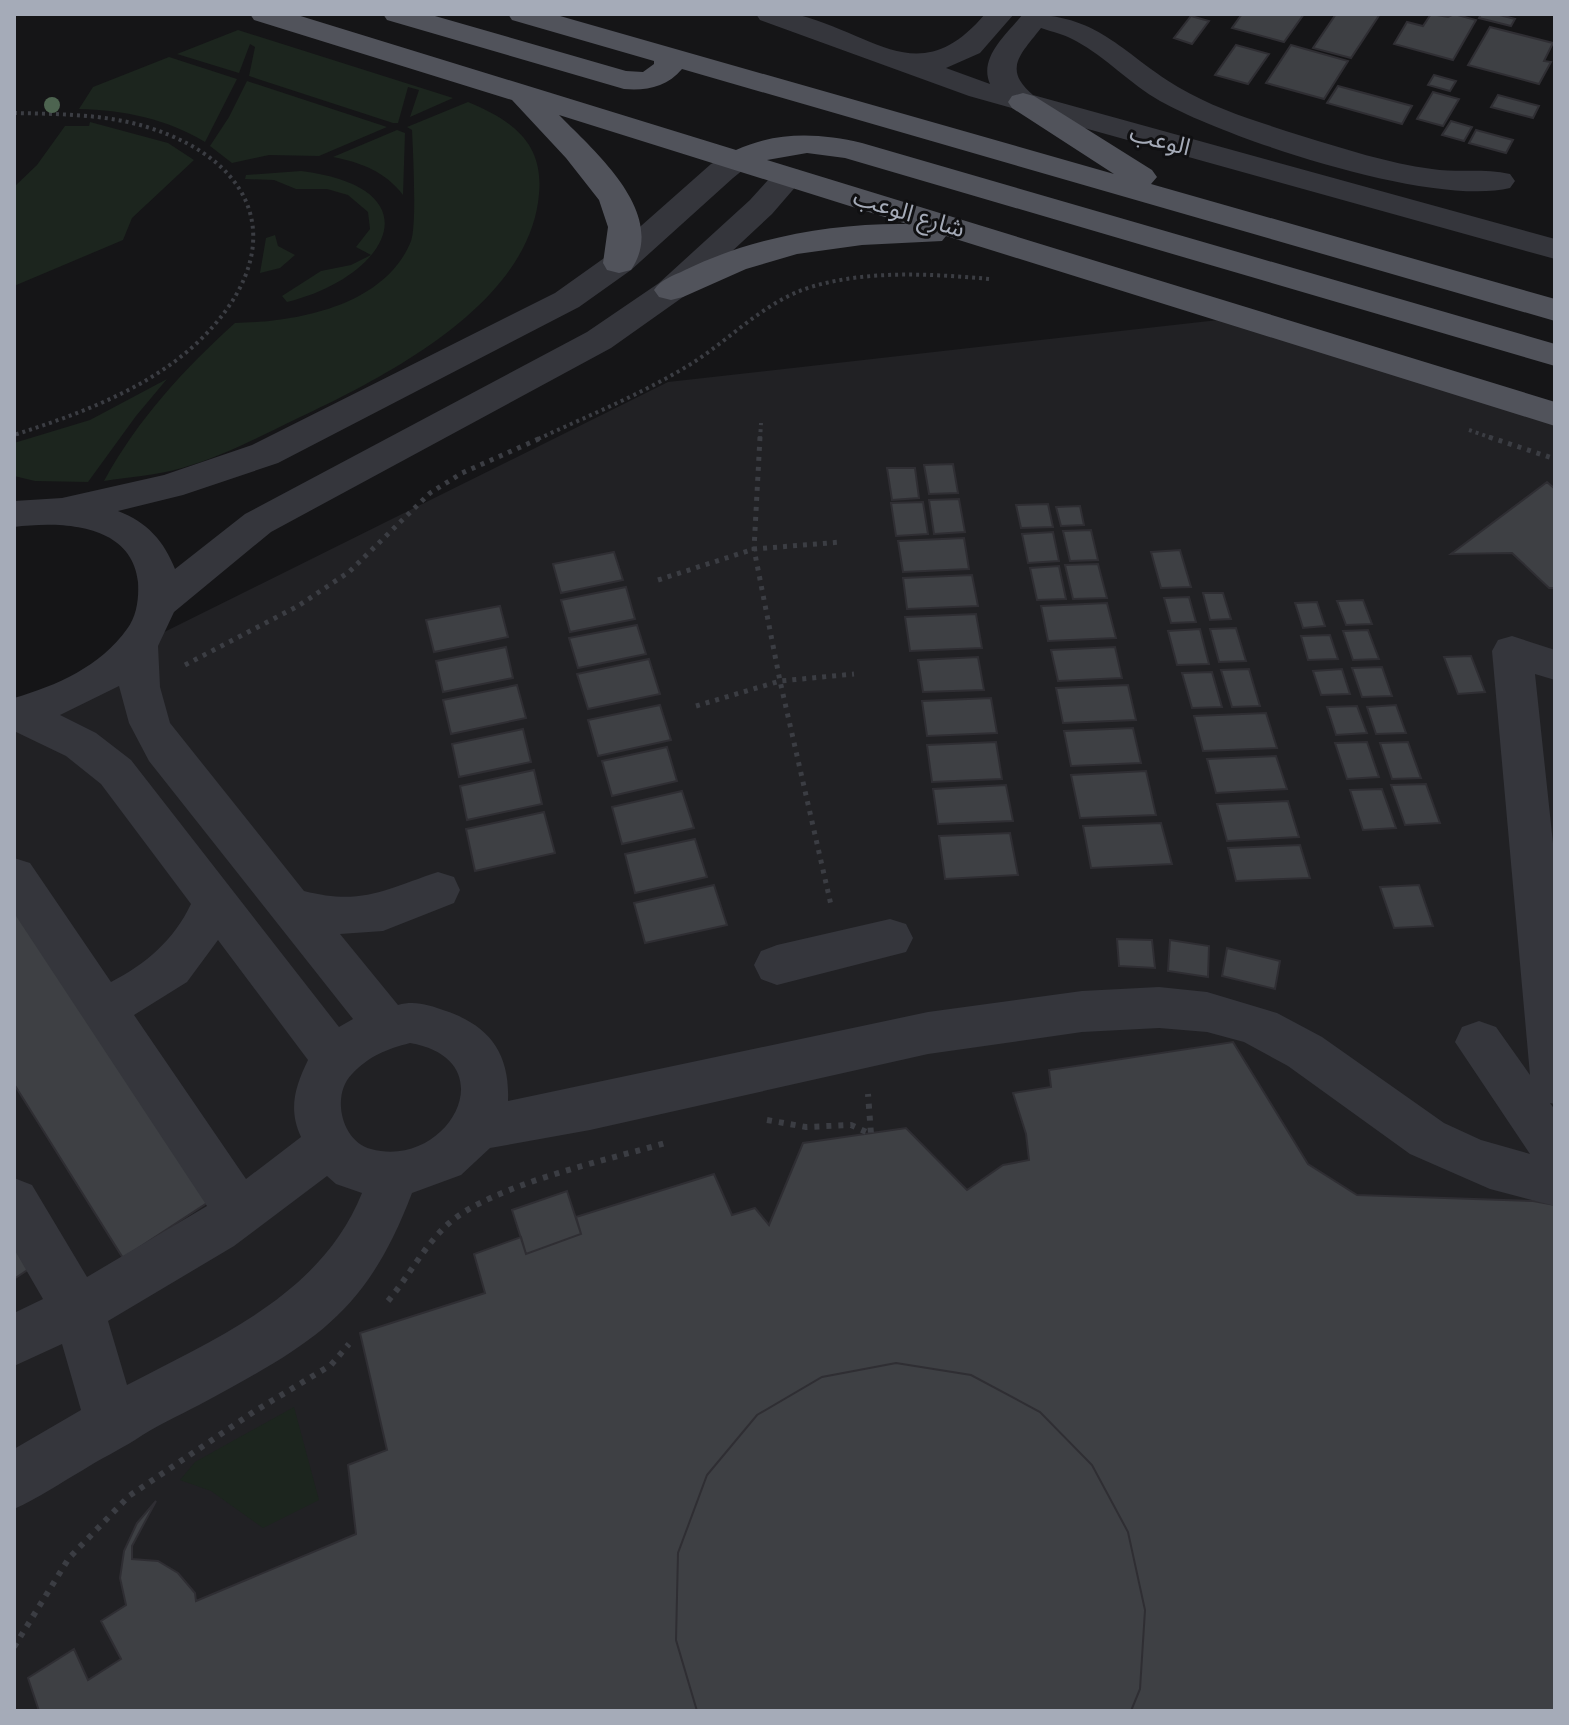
<svg xmlns="http://www.w3.org/2000/svg" width="1569" height="1725" viewBox="0 0 1569 1725" font-family="Helvetica,'Noto Sans Arabic',sans-serif">
<style>
.built{fill:#212124}
.green{fill:#1c251e}
.building{fill:#3e4044;stroke:#2f2e33;stroke-width:2}
.lines{fill:none;stroke-linecap:round;stroke-linejoin:round}
.path-far2{stroke:#3b3d43;stroke-width:4;stroke-dasharray:3 4;stroke-linecap:butt}
.path-far1{stroke:#3b3d43;stroke-width:5;stroke-dasharray:4 6;stroke-linecap:butt}
.path{stroke:#3b3d43;stroke-width:6;stroke-dasharray:5 7;stroke-linecap:butt}
.minor{fill:#35363c;fill-rule:evenodd}
.major{fill:#51535b;fill-rule:evenodd}
.tree{fill:#4d6450}
.labels{text-anchor:middle;stroke-width:6;stroke-linejoin:round;paint-order:stroke}
.far-street-label{font-size:24px;fill:#a5abb8;stroke:#101012}
</style>
<rect width="100%" height="100%" fill="#151517"/>
<path class="built" d="M1236,318L1555,421V1711H14V714L138,645L668,382Z"/>
<path class="green" d="M238,30L453,98L410,117L419,90L408,87L398,123H393L249,76L255,47L250,44L239,73L177,54Z
M169,57L237,79L205,142C167,119 124,110 79,109L93,87Z
M247,81L387,127L319,156L269,155L232,163L210,146L229,117Z
M468,102C511,120 544,142 539,194C530,305 383,378 294,420C259,437 221,457 182,468C157,475 130,477 104,481C138,419 183,370 235,323C297,322 385,306 411,241C417,224 413,151 412,130L407,127Z
M90,122L168,143L194,160L132,218L123,240L14,286V187L37,165L65,126H89Z
M397,130L405,133L403,195C386,172 360,162 333,157Z
M301,171C437,188 389,277 287,302L282,296L321,271L351,265L371,255L356,247L370,229L368,212L348,195L327,189H296L274,180L245,179L246,175Z
M275,235L278,246L295,255L280,268L260,273L266,238Z
M167,379L136,416L88,482L35,481L14,476V443L90,420Z
M294,1407L319,1500L263,1528L211,1491L180,1480L195,1462Z"/>
<path class="building" d="M1242,14H1304L1284,42L1232,28Z
M1336,14H1380L1351,58L1313,48Z
M1431,14L1448,17L1454,14L1476,20L1453,60L1394,44L1407,22L1423,26Z
M1481,14H1496L1515,19L1511,26L1479,18Z
M1191,16L1209,21L1192,44L1174,38Z
M1490,27L1553,43L1544,61L1551,62L1539,84L1468,65Z
M1236,45L1269,54L1248,84L1215,75Z
M1291,45L1348,61L1324,99L1266,83Z
M1434,75L1456,81L1450,91L1428,85Z
M1338,86L1412,106L1402,124L1327,103Z
M1433,92L1459,99L1443,126L1417,119Z
M1498,95L1539,106L1533,118L1491,107Z
M1451,121L1472,127L1464,141L1442,135Z
M1476,130L1513,140L1506,153L1469,143Z
M953,464L958,493L929,494L924,465Z
M887,468H915L919,498L892,500Z
M1547,482L1555,489V588H1549L1512,553L1451,554Z
M959,499L965,532L934,534L929,500Z
M923,502L928,534L896,536L891,503Z
M1048,504L1053,527L1021,528L1016,505Z
M1080,506L1084,525L1061,526L1056,507Z
M1091,530L1098,560L1070,561L1063,531Z
M1053,532L1059,561L1028,563L1022,534Z
M964,538L969,569L903,572L898,541Z
M1180,550L1191,587L1161,588L1151,552Z
M614,552L623,580L561,593L553,564Z
M1098,564L1107,598L1073,599L1065,565Z
M1059,566L1066,599L1037,600L1030,568Z
M972,575L978,606L907,609L903,578Z
M626,587L635,619L570,632L561,600Z
M1203,593H1223L1231,619L1210,620Z
M1189,597L1196,622L1171,623L1164,598Z
M1363,600L1372,624L1346,625L1337,601Z
M1317,602L1325,626L1303,628L1295,603Z
M1107,603L1116,638L1048,641L1041,606Z
M500,606L508,637L434,652L426,620Z
M976,614L982,648L910,651L905,617Z
M637,625L646,654L578,668L569,638Z
M1236,628L1246,661L1219,662L1210,629Z
M1200,629L1209,664L1177,665L1168,631Z
M1368,630L1379,659L1353,660L1343,631Z
M1330,635L1338,659L1308,660L1301,636Z
M506,647L513,678L443,692L436,661Z
M1115,647L1122,678L1058,681L1051,650Z
M1471,656L1485,692L1458,694L1444,657Z
M978,657L984,690L923,692L918,660Z
M649,659L660,694L588,709L577,674Z
M1382,667L1392,696L1362,697L1352,668Z
M1249,669L1260,706L1232,707L1221,670Z
M1342,669L1350,694L1321,695L1313,671Z
M1212,672L1222,707L1192,708L1182,673Z
M517,685L526,718L451,734L443,700Z
M1128,685L1136,720L1063,723L1056,688Z
M991,698L997,733L927,736L922,701Z
M660,705L671,740L598,756L588,720Z
M1396,705L1406,733L1376,734L1367,707Z
M1357,706L1367,733L1336,735L1327,707Z
M1266,713L1277,748L1203,751L1194,716Z
M1133,728L1141,763L1071,766L1064,731Z
M523,729L531,762L459,777L452,744Z
M996,742L1002,779L932,782L927,745Z
M1367,742L1379,777L1347,779L1335,743Z
M1408,742L1421,778L1392,779L1380,743Z
M667,747L677,781L612,796L602,761Z
M1276,756L1287,789L1216,793L1207,759Z
M534,770L542,804L467,820L460,786Z
M1146,771L1156,815L1080,818L1071,775Z
M1426,784L1440,823L1405,825L1391,785Z
M1006,785L1013,821L938,824L933,789Z
M1382,789L1396,828L1363,830L1350,790Z
M682,791L694,828L622,844L612,807Z
M1288,801L1299,837L1227,841L1217,804Z
M544,812L555,853L475,871L466,829Z
M1161,823L1172,864L1091,868L1083,826Z
M1010,833L1018,875L945,879L939,836Z
M695,839L707,877L635,893L625,854Z
M1300,845L1310,878L1236,881L1228,848Z
M714,885L727,925L645,943L634,903Z
M1419,885L1433,926L1394,928L1380,887Z
M14,902L213,1199L123,1258L14,1084Z
M1117,939L1152,940L1155,968L1119,966Z
M1170,940L1209,946L1208,977L1168,971Z
M1227,948L1280,961L1275,989L1222,976Z
M1233,1042L1308,1164L1357,1195L1533,1201L1555,1205V1711H39L28,1678L74,1649L88,1680L121,1659L101,1621L126,1605L120,1578L124,1551L137,1523L156,1501L132,1546V1559L158,1561L178,1573L195,1593L196,1601L356,1534L348,1465L387,1450L360,1333L485,1293L474,1254L521,1237L526,1254L581,1234L576,1217L714,1174L732,1215L755,1208L769,1225L803,1143L906,1128L967,1190L1003,1165L1029,1160L1026,1134L1013,1093L1051,1087L1049,1070Z
M567,1191L581,1234L526,1254L512,1210Z
M14,1229L35,1265L14,1279Z
M896,1363L971,1375L1040,1412L1092,1465L1128,1532L1145,1610L1140,1689L1131,1711H697L676,1640L678,1553L707,1475L757,1415L822,1377Z"/>
<g class="lines">
<path class="path-far2" d="M14,113C58,114 105,114 147,127C266,164 288,256 198,342C148,389 79,414 14,435
M1469,430L1495,439
M538,439C588,416 639,395 686,367C731,340 763,301 814,286C871,270 932,274 990,279
M760,439L761,423"/>
<path class="path-far1" d="M760,437L754,549L780,681L831,905
M1489,437L1555,459
M658,580L754,549L841,542
M185,665L298,606L349,572L430,493L462,473L543,437
M696,706L780,681L854,674"/>
<path class="path" d="M767,1120L806,1127L851,1125L871,1134L868,1094
M388,1301C409,1276 424,1246 448,1224C491,1185 608,1160 665,1143
M14,1647L69,1558L129,1496L255,1411L331,1365L349,1344"/>
<path class="minor" d="M756,14C770,14 786,12 799,15C876,35 920,91 985,14H1014L980,53L946,68L990,84C978,57 1008,33 1023,14C1099,14 1119,51 1178,87C1217,110 1259,122 1302,136C1345,149 1387,163 1432,169C1457,173 1485,168 1510,174L1515,181L1510,188C1433,207 1230,140 1160,101C1130,84 1106,57 1076,41C1066,35 1053,32 1041,28C1021,54 1002,69 1033,95L1555,239V259L969,96L760,20Z
M738,152L749,154L754,161L733,178L631,270L579,307L278,463L183,495L118,511C147,522 164,541 175,569L245,514L587,332L659,283L750,200L777,170L788,168L799,170L804,177L772,214L683,297L611,348L271,532L174,612L158,646L160,687L170,723L304,891C362,906 386,889 438,872L454,877L460,890L454,903L383,931L340,934L398,1005C415,1000 429,1005 446,1011C490,1026 510,1054 508,1101L928,1012L1082,991L1159,987L1207,992L1277,1013L1322,1037L1444,1123L1481,1140L1530,1154L1455,1042L1462,1027L1479,1021L1496,1027L1530,1075L1492,651L1498,640L1512,636L1555,650V680L1535,674L1555,862V1104L1550,1103L1555,1110V1206L1490,1189L1410,1154L1288,1066L1244,1042L1207,1032L1159,1028L1082,1032L928,1054L590,1130L490,1148L461,1175L412,1193C365,1317 311,1344 199,1405C178,1416 155,1426 135,1440C119,1450 100,1459 83,1470C60,1483 39,1498 14,1509V1449L81,1410L62,1344L14,1366V1313L43,1299L14,1249V1178L32,1185L87,1277L207,1206L14,913V858L30,863L111,982C146,964 174,940 191,904L101,784L66,756L14,731V698C56,686 101,666 127,629C137,616 139,598 138,582C132,523 60,521 14,527V501L62,498L164,475L252,445L555,293L607,256L711,164ZM119,686L129,723L149,761L353,1019L339,1027L131,760L96,733L60,715ZM218,940L308,1060C295,1087 288,1109 301,1137L246,1179L134,1015L187,982ZM410,1043C508,1060 448,1170 371,1149C341,1141 331,1095 352,1074C369,1056 387,1049 410,1043ZM327,1176L336,1184L362,1193C321,1295 218,1337 127,1385L108,1321L234,1246Z
M890,919L906,924L913,938L906,952L777,985L761,979L754,965L761,951L777,945Z"/>
<path class="major" d="M250,14H294L736,150C778,131 819,133 862,143L1555,344V366L845,158L807,153L767,160L1555,402V426L946,236L942,241L862,245L797,254L746,269L683,297L671,300L659,297L654,290C661,279 673,276 685,270C753,237 832,223 907,224L559,115C595,152 669,214 631,270L619,273L607,270L603,263L608,227L599,200L566,158L512,100L254,20Z
M383,14H428L626,71L643,72L654,64V61L512,20L508,14H553L1114,174L1012,108L1008,102L1012,96L1023,93L1034,96L1152,170L1157,177L1151,184L1555,299V321L682,69C667,87 646,91 624,89L387,20Z"/>
</g>
<circle class="tree" cx="52" cy="105" r="8"/>
<g class="labels">
<g class="far-street-label">
<text transform="translate(1160 140) rotate(15)" y="8">الوعب</text>
<text transform="translate(909 213) rotate(17)" y="8">شارع الوعب</text>
</g>
</g>
<rect width="1569" height="1725" fill="none" stroke="#a5abb8" stroke-width="32"/>
</svg>
